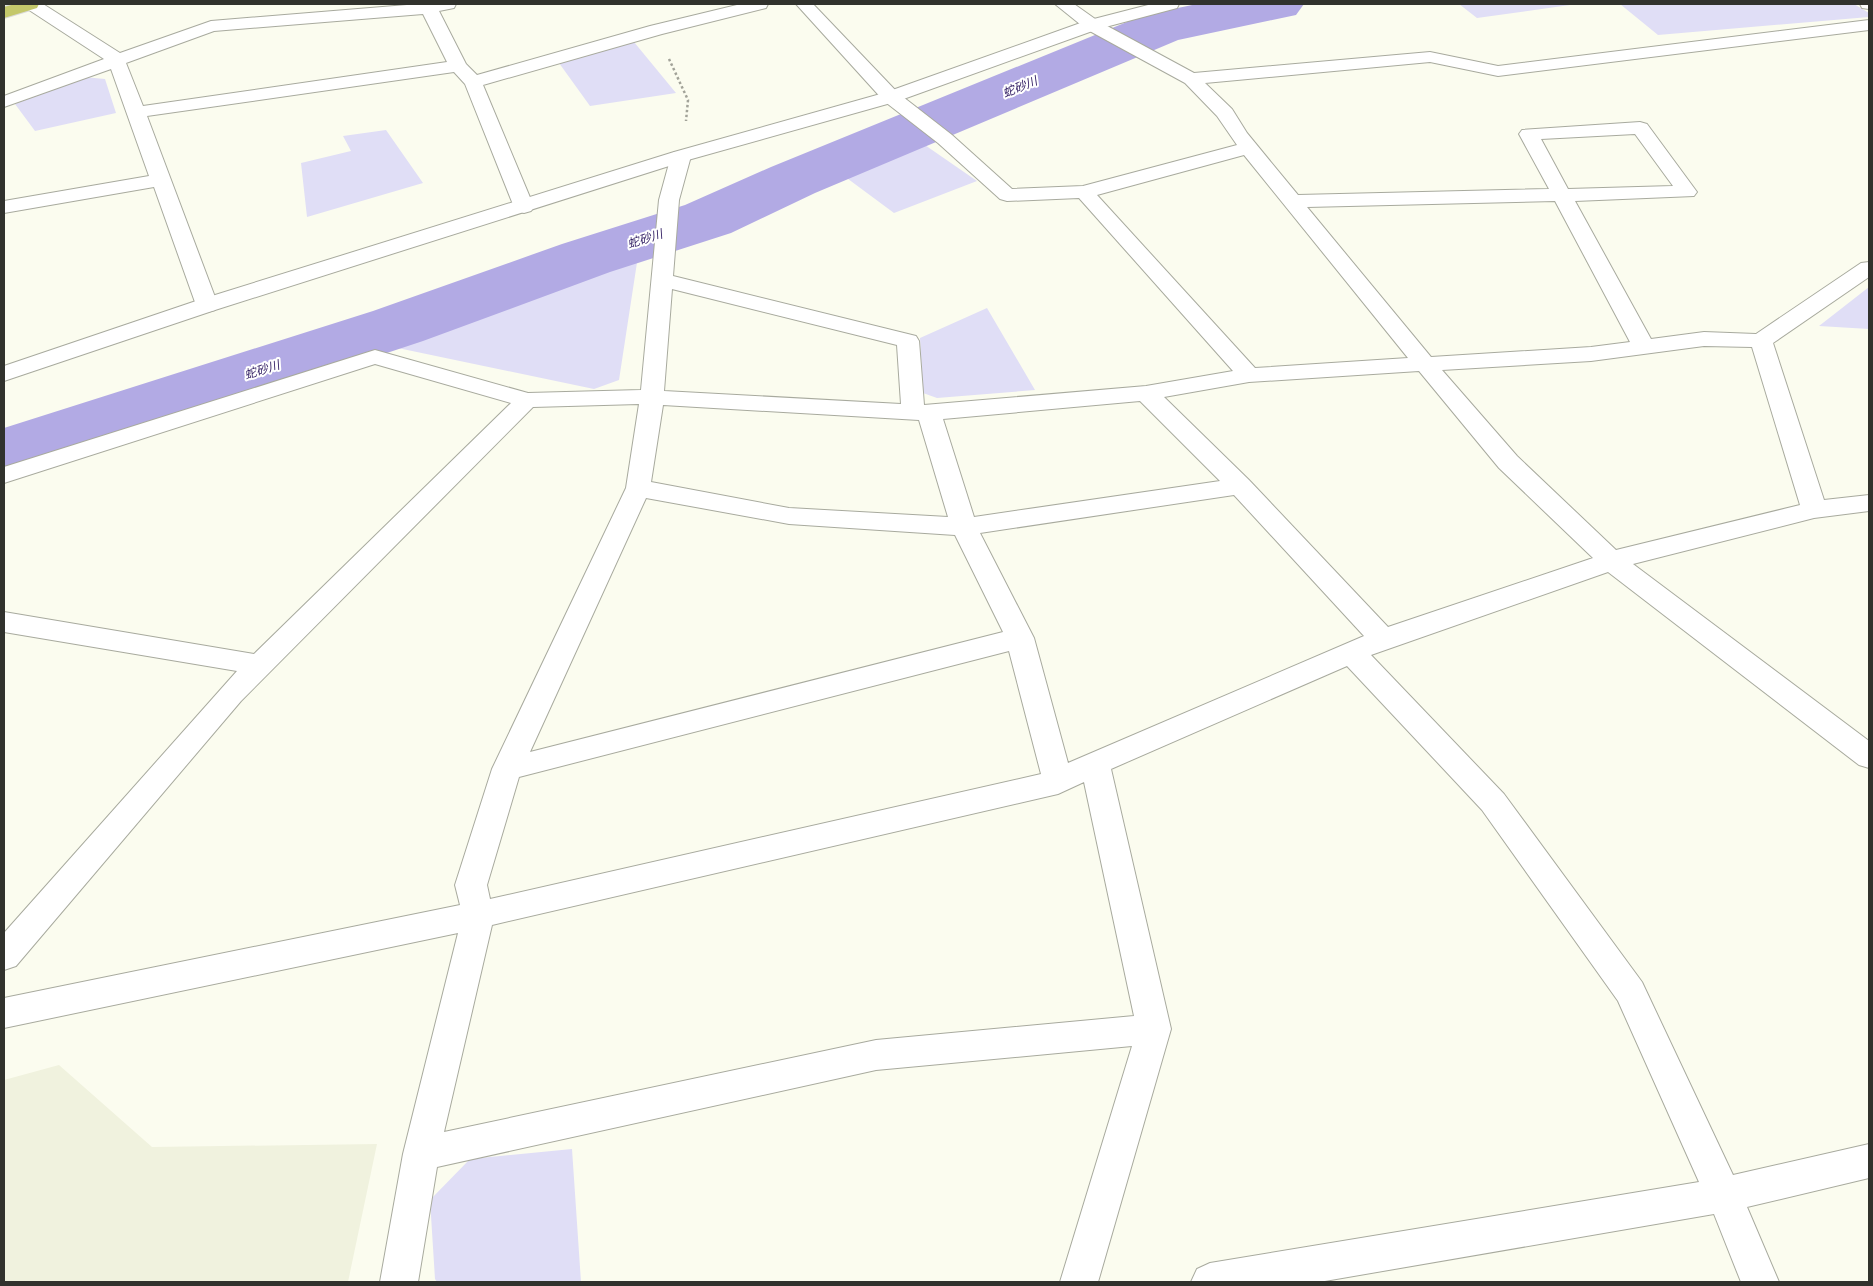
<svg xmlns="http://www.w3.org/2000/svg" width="1873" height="1286" viewBox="0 0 1873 1286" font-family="'Libre Baskerville','Noto Sans JP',serif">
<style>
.built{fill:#f0f2de}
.green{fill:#e0def6}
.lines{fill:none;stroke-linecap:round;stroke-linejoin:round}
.river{fill:#b2aae4;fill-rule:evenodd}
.minor-casing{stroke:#a8aa9e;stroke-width:2}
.tertiary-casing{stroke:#a8aa9e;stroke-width:2}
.trunk-casing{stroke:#dadad9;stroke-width:2}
.path{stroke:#a2a399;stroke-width:2.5;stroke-dasharray:2.5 2.5;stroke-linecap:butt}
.minor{fill:#fff;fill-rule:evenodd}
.tertiary{fill:#fff;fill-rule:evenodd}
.trunk{fill:#c4c86b;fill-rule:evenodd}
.labels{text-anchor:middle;stroke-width:4;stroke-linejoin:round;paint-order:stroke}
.far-water-label{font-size:12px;font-style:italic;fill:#342165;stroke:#fff}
</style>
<rect width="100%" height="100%" fill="#fbfcef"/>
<path class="built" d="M59,1065L152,1147L377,1144L348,1282H4V1080Z"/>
<path class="green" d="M1459,4H1577L1477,18Z
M1620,4H1854L1869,13V17L1658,35Z
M634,42L676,93L590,106L559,63Z
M84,77L105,79L116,113L35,131L15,104Z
M386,130L423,183L307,217L301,163L351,151L343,136Z
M922,143L977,181L894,213L840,173Z
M638,256L619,380L594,389L393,347Z
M1869,287V329L1819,326Z
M987,308L1035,390L937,398L923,393L920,338Z
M572,1149L581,1282H437L435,1279L430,1200L470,1159Z"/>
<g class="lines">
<path class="river" d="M1197,4H1304L1296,15L1178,40L815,193L731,233L610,272L423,341L31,471L4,479V428L373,311L562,244L685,205L771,167L1144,15Z"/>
<defs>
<path id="minor" d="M24,4H43L120,53L211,21L419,4H456L454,8L439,11L466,64L477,75L650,26L741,4H768L766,8L662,34L483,85L534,207L531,211L524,213L517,211L514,207L465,84L454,72L147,116L218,305L215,310L207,312L199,310L196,305L154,187L4,213V201L149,176L111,69L4,107V96L104,59L26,8ZM423,14L447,62L143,106L126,63L214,31Z
M796,4H813L898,93L952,135L1012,189L1083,186L1237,145L1217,116L1185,83L1086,29L1055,4H1074L1098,21L1194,73L1430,52L1498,66L1869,20V30L1498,76L1430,62L1205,83L1232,109L1247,133L1298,195L1549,189L1519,134L1522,130L1640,122L1647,124L1697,192L1694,196L1575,201L1651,339L1704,332L1756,334L1861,263L1869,262V277L1773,343L1824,500L1869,495V511L1814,518L1633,564L1869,741V768L1859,765L1608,572L1371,655L1504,794L1642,982L1733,1175L1869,1144V1178L1747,1207L1779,1282H1741L1714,1214L1319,1282H1191L1197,1269L1210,1263L1699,1182L1618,1001L1482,810L1347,666L1111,769L1171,1029L1098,1282H1060L1132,1046L876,1070L437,1167L418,1282H380L403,1154L458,933L4,1028V998L460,905L455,885L492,769L626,488L639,404L533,407L241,701L16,966L4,970V933L237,671L4,632V612L254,654L511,403L375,364L4,483V467L375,350L528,393L641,390L659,200L671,156L674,152H688L691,156L679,200L673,276L916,336L919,341L924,405L1146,386L1233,371L1079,198L1007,201L1000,199L938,143L884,101ZM1635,134L1673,186L1568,189L1541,139ZM1244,155L1408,358L1255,368L1097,195ZM1555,201L1630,342L1591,347L1431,357L1307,207ZM672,289L897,345L901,404L664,391ZM1704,346L1752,347L1800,505L1616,550L1517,456L1442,370L1591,361ZM1419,371L1499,468L1593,558L1388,627L1249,480L1164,397L1249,382ZM1140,401L1220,481L974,517L943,419ZM663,405L919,420L948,517L789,508L651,482ZM1234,495L1364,636L1068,763L1034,638L980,533ZM646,498L789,524L955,535L1003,632L530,752ZM1009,651L1041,774L490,899L487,885L519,777ZM1084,782L1134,1016L876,1040L444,1132L492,925L1058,794Z
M1860,4H1869V9L1862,8Z"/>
<path id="tertiary" d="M1152,4H1179L1177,8L1098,29L898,101L688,160L215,310L4,381V366L199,300L674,152L884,93L1086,21Z"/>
<path id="trunk" d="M15,4H39L37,8L4,18V7Z"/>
</defs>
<use href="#minor" class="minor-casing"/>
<use href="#tertiary" class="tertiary-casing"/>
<use href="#trunk" class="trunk-casing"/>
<path class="path" d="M669,59L688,100L686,121"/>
<use href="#minor" class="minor"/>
<use href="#tertiary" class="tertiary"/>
<use href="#trunk" class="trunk"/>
</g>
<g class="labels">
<g class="far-water-label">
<text transform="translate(1020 87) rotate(-22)" y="4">蛇砂川</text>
<text transform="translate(645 239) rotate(-18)" y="4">蛇砂川</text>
<text transform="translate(262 370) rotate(-18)" y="4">蛇砂川</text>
</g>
</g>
<rect width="1873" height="1286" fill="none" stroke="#31322d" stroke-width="10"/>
</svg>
